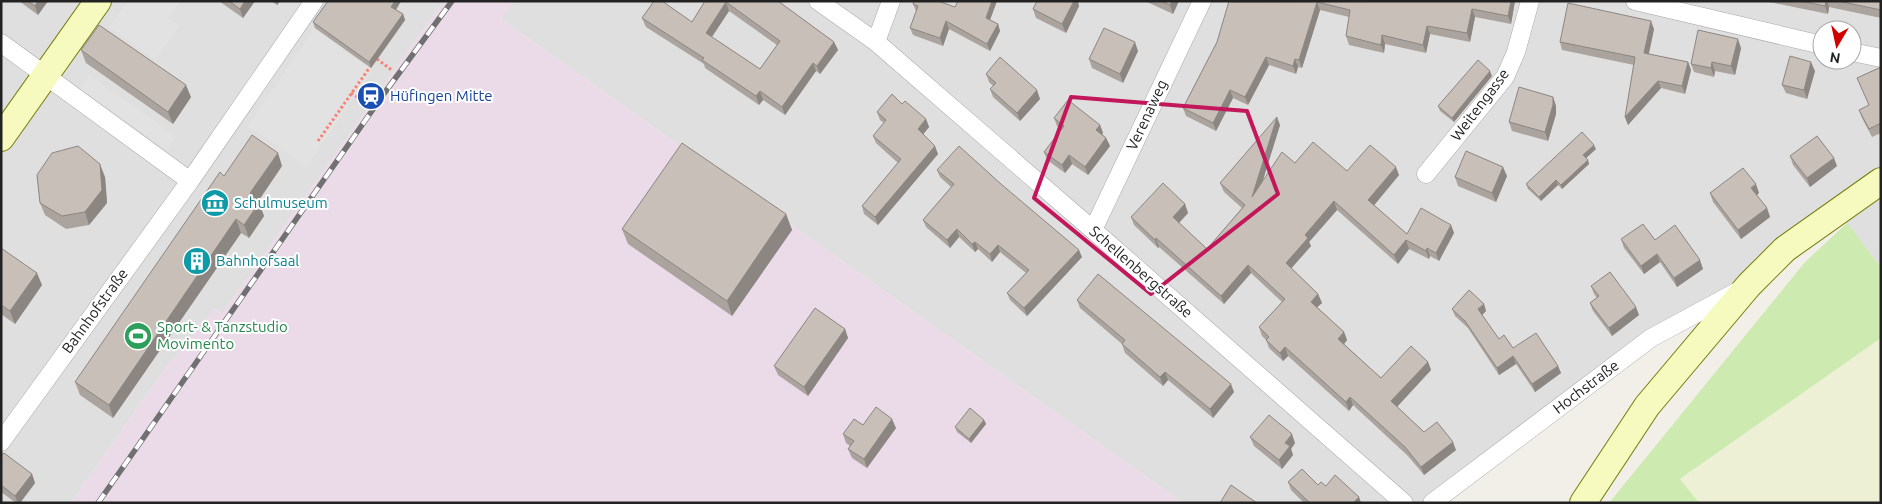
<svg xmlns="http://www.w3.org/2000/svg" width="1882" height="504" viewBox="0 0 1882 504" font-family="Ubuntu,sans-serif">
<style>
.residential{fill:#e0dfdf;fill-rule:evenodd}
.industrial{fill:#ebdbe8}
.farmland{fill:#eef0d5}
.grass{fill:#cdebb0}
.parking{fill:#e2e2e2}
.lines{fill:none;stroke-linecap:round;stroke-linejoin:round}
.street-casing{stroke:#a9a9a9;stroke-width:19}
.secondary-casing{stroke:#707d05;stroke-width:28}
.path{stroke:#fa8072;stroke-width:3;stroke-dasharray:2.5 2.5;stroke-linecap:butt}
.street{stroke:#fff;stroke-width:18}
.secondary{stroke:#f7fabf;stroke-width:26}
.rail-casing{stroke:#707070;stroke-width:5.5}
.rail{stroke:#fff;stroke-width:4;stroke-dasharray:11;stroke-linecap:butt}
.wall{fill:#aba49e;fill-rule:evenodd}
.shaded-wall{fill:#8b8681}
.building{fill:#c7bfb8;stroke:#8b8681;fill-rule:evenodd}
.marked{fill:none;stroke:#c2185b;stroke-width:4;stroke-linejoin:round}
.labels{text-anchor:middle;stroke-width:4;stroke-linejoin:round;paint-order:stroke}
.transit-label{font-size:15px;fill:#164399;stroke:#fff;text-anchor:start}
.street-label{font-size:15px;fill:#222;stroke:#fff}
.culture-label{font-size:15px;fill:#0d838f;stroke:#fff;text-anchor:start}
.leisure-label{font-size:15px;fill:#27864d;stroke:#fff;text-anchor:start}
</style>
<rect width="100%" height="100%" fill="#f2efe9"/>
<path class="residential" d="M1,1H444L222,314L215,309L164,370L71,503H1Z
M513,1H1881V267L1838,213L1749,285L1651,338L1432,503H1183L501,19ZM1822,30H1852V60H1822Z"/>
<path class="industrial" d="M444,1H513L501,19L1183,503H71L164,370L214,309L222,314Z"/>
<path class="farmland" d="M1881,338V503H1699L1680,480Z"/>
<path class="grass" d="M1847,223L1881,267V338L1680,479L1699,503H1609L1805,262Z"/>
<path class="parking" d="M128,1H180L168,18L179,26L155,60L109,27Z
M314,29L373,70L307,166L248,126Z
M89,75L176,137L167,150L80,89Z"/>
<g class="lines">
<defs>
<path id="street" d="M818,1L876,42L1093,230L1404,503
M1635,1L1822,45
M876,42L891,1
M1,43L190,181
M1852,52L1881,58
M1426,174L1505,77L1516,52L1530,1
M1093,230L1202,1
M1,442L190,181L314,1
M1432,503L1651,338L1738,291"/>
<path id="secondary" d="M1,138L98,1
M1583,503L1647,406L1749,285L1785,249L1881,181"/>
</defs>
<use href="#street" class="street-casing"/>
<use href="#secondary" class="secondary-casing"/>
<path class="path" d="M377,59L393,71
M351,93L359,98
M318,141L370,67"/>
<use href="#street" class="street"/>
<use href="#secondary" class="secondary"/>
<defs>
<path id="rail" d="M98,503L383,95L452,1"/>
</defs>
<use href="#rail" class="rail-casing"/>
<use href="#rail" class="rail"/>
</g>
<path class="wall" d="M19,1H48L38,15Z
M219,1H255L243,18Z
M271,1H280L277,5Z
M401,1L396,10L403,14L405,20L371,68L315,28L313,22Z
M705,1H778L834,42L838,50L820,74L816,71L785,115L763,100L759,105L705,68L704,64L646,27L642,18L692,22ZM729,11L777,45L760,69L712,37Z
M958,1H997L990,20L998,24L1000,31L990,51L949,29L943,46L913,35L910,28L916,11L913,4L955,7Z
M1145,1H1179L1173,14Z
M1232,1H1515L1511,24L1475,17L1470,42L1430,34L1426,53L1385,44L1384,53L1349,45L1346,36L1349,17L1320,10L1302,68L1298,67L1296,74L1269,65L1248,105L1233,98L1216,131L1186,116L1183,108L1217,42Z
M1764,1H1881V18L1829,7L1828,14Z
M1079,6L1066,33L1036,18L1033,9Z
M1654,29L1649,54L1688,62L1691,70L1685,94L1661,88L1628,125L1625,117L1634,65L1562,50L1560,42Z
M1741,48L1735,75L1715,71L1714,77L1694,72L1691,64Z
M81,50L191,97L173,124L86,63Z
M1138,51L1123,83L1092,68L1089,59Z
M1881,67V133L1872,137L1862,118L1859,110L1869,105L1857,78Z
M1815,71L1807,99L1786,93L1782,85Z
M986,74L1040,99L1020,121L993,97L990,89L993,86L989,82Z
M1492,76L1454,122L1440,111L1438,106Z
M1553,97L1556,106V114L1548,141L1512,131L1509,122Z
M902,104L926,119L929,127L923,134L938,154L878,225L864,214L862,206L898,163L876,143L873,136L884,123L880,120L877,112Z
M1054,118L1100,125L1103,133L1102,134L1106,138L1110,146L1088,175L1072,164L1065,173L1047,160L1044,152L1061,130L1057,126Z
M1280,125L1262,182L1295,163L1347,171L1399,175L1374,205L1407,234L1451,225L1454,233L1439,261L1430,256L1429,259L1409,249L1398,264L1337,210L1309,242L1311,246L1291,268L1318,294L1322,303L1317,307L1344,332L1347,340L1344,344L1381,378L1428,362L1431,370L1397,407L1424,432L1456,450L1424,475L1408,456L1353,405L1349,411L1288,356L1283,361L1269,348L1266,340L1262,336L1259,327L1282,302L1251,273L1224,304L1159,247L1158,248L1134,225L1131,217L1185,204L1188,213L1179,223L1207,249L1242,208L1224,192L1220,183Z
M1596,149L1586,158L1589,164L1562,189L1558,185L1541,201L1528,189L1526,184Z
M1790,156L1837,166L1810,187L1793,165Z
M282,166L258,202L259,203L264,216L249,238L241,233L113,418L80,395L75,382Z
M937,170L1082,257L1027,316L1010,300L1007,293L1026,273L1000,252L992,262L978,249L975,252L959,237L950,248L926,227L923,220L951,187L940,177Z
M1507,176L1496,202L1458,186L1455,177Z
M105,177L107,203L89,225L66,229L45,215L40,203Z
M1710,193H1759L1757,195L1767,208L1770,217L1741,239L1713,202Z
M786,214L792,230L732,316L628,244L622,229Z
M1621,239L1655,240L1703,269L1677,287L1660,262L1644,274L1624,248Z
M1,248L42,285L15,324L1,314Z
M1591,286L1639,315L1612,336L1593,311L1590,303L1597,298L1594,294Z
M1077,300L1234,392L1213,418L1168,380L1163,386L1125,353L1122,344L1080,308Z
M1484,304L1486,311L1482,315L1499,339L1513,348L1558,366L1561,373L1535,392L1516,364L1499,375L1468,328L1455,316L1452,309Z
M845,329L848,338L808,396L778,375L774,366Z
M984,420L986,424L971,443L957,432L955,427Z
M863,425L896,428L867,468L852,458L848,449L850,446L846,443L843,434Z
M1250,437L1295,443L1291,449L1293,455L1282,469L1254,446Z
M1,456L32,474L35,483L20,503H16L1,492Z
M1288,482L1318,485L1359,497L1361,503H1304L1291,490Z"/>
<path class="shaded-wall" d="M38,1H48L38,15L35,6Z
M245,1H255L243,18L240,9Z
M276,1H280L277,5Z
M395,1H401L394,13L391,7Z
M992,1H997L988,25L986,18Z
M1074,1H1078L1079,6L1066,33L1062,24Z
M1172,1H1179L1173,14L1170,5Z
M1511,1H1515L1511,24L1508,16Z
M1826,1H1827L1829,7L1828,14L1825,6Z
M726,2L729,11L709,41L706,33Z
M1317,2L1320,10L1302,68L1299,60Z
M1472,9L1475,17L1470,42L1467,33Z
M403,14L405,20L371,68L369,62Z
M946,21L949,29L943,46L940,38Z
M1651,21L1654,29L1647,61L1644,53Z
M998,24L1000,31L990,51L987,44Z
M1427,26L1430,34L1426,53L1423,45Z
M1382,35L1385,44L1384,53L1381,45Z
M1738,39L1741,48L1735,75L1731,66Z
M834,42L838,50L820,74L817,66Z
M1135,42L1138,51L1123,83L1120,74Z
M1266,57L1269,65L1248,105L1245,97Z
M1295,59L1298,67L1296,74L1293,66Z
M1688,62L1691,70L1685,94L1682,86Z
M1712,62L1715,71L1714,77L1711,68Z
M1811,62L1815,71L1807,99L1804,90Z
M813,63L816,71L785,115L782,107Z
M1490,71L1492,76L1454,122L1452,118Z
M1658,81L1661,88L1628,125L1625,117Z
M186,85L191,97L173,124L168,112Z
M1037,90L1040,99L1020,121L1017,113Z
M1230,90L1233,98L1216,131L1213,123Z
M760,91L763,100L759,105L756,96Z
M1553,97L1556,106V114L1548,141L1545,132Z
M1277,117L1280,125L1255,206L1252,197Z
M926,119L929,127L921,137L918,129Z
M1100,125L1103,133L1099,138L1096,130Z
M1106,138L1110,146L1088,175L1085,167Z
M1594,145L1596,149L1585,159L1583,155Z
M935,146L938,154L878,225L875,217Z
M278,153L282,166L256,204L259,203L264,216L249,238L244,225L250,193Z
M1069,155L1072,164L1065,173L1062,165Z
M1834,158L1837,166L1810,187L1807,178Z
M1588,160L1589,164L1562,189L1561,185Z
M100,164L105,177L107,203L89,225L85,212Z
M1396,167L1399,175L1371,209L1368,200Z
M1503,167L1507,176L1496,202L1492,193Z
M1556,180L1558,185L1541,201L1539,197Z
M1756,184L1759,193L1755,197L1751,188Z
M1334,201L1337,210L1309,242L1311,246L1289,271L1286,263L1305,235Z
M1185,204L1188,213L1176,226L1173,217Z
M1767,208L1770,217L1741,239L1738,230Z
M786,214L792,230L732,316L727,301Z
M236,219L241,233L113,418L109,405Z
M1451,225L1454,233L1439,261L1436,253Z
M957,229L959,237L950,248L947,240Z
M1156,238L1159,247L1158,248L1155,240Z
M1406,240L1409,249L1398,264L1394,255Z
M975,242L978,249L975,252L972,244Z
M998,245L1000,252L992,262L990,254Z
M1427,248L1430,256L1429,259L1426,251Z
M1079,250L1082,257L1027,316L1024,308Z
M1657,254L1660,262L1644,274L1641,266Z
M1700,260L1703,269L1677,287L1674,278Z
M1248,265L1251,273L1224,304L1221,296Z
M37,273L42,285L15,324L10,311Z
M1318,294L1322,303L1314,310L1311,302Z
M1484,304L1486,311L1481,316L1478,309Z
M1636,307L1639,315L1612,336L1609,328Z
M845,329L848,338L808,396L804,387Z
M1344,332L1347,340L1341,348L1338,339Z
M1285,347L1288,356L1283,361L1280,353Z
M1513,356L1516,364L1499,375L1497,368Z
M1428,362L1431,370L1394,410L1391,401Z
M1558,366L1561,373L1535,392L1532,384Z
M1165,372L1168,380L1163,386L1160,377Z
M1231,384L1234,392L1213,418L1210,409Z
M1350,397L1353,405L1349,411L1346,402Z
M892,419L896,428L867,468L864,459Z
M984,420L986,424L971,443L969,439Z
M1292,434L1295,443L1291,449L1293,455L1282,469L1279,460L1285,443Z
M1453,442L1456,450L1424,475L1421,467Z
M32,474L35,483L20,503H18L15,496Z
M1359,497L1361,503H1353Z"/>
<path class="building" d="M28,1H38L35,6Z
M229,1H245L240,9Z
M328,1H395L391,7L403,14L369,62L313,22Z
M654,1H662L692,22L705,1H778L834,42L817,66L813,63L782,107L760,91L756,96L702,60L704,58L642,18ZM726,2L780,41L760,69L706,33Z
M914,1H938L955,7L958,1H992L986,18L998,24L987,44L946,21L940,38L910,28L918,6L913,4Z
M1037,1H1074L1062,24L1033,9Z
M1161,1H1172L1170,5Z
M1229,1L1232,2L1511,1L1508,16L1472,9L1467,33L1427,26L1423,45L1382,35L1381,45L1346,36L1350,10L1317,2L1299,60L1295,59L1293,66L1266,57L1245,97L1230,90L1213,123L1183,108L1217,42Z
M1801,1H1826L1825,6Z
M1838,1H1881V10Z
M1568,3L1651,21L1644,53L1688,62L1682,86L1658,81L1625,117L1635,57L1560,42Z
M99,25L186,85L168,112L81,50Z
M1104,28L1135,42L1120,74L1089,59Z
M1698,30L1738,39L1731,66L1712,62L1711,68L1691,64Z
M1790,56L1811,62L1804,90L1782,85Z
M1000,57L1037,90L1017,113L990,89L996,83L986,74Z
M1478,60L1490,71L1452,118L1438,106Z
M1881,67V123L1869,129L1859,110L1869,105L1857,78Z
M1519,87L1553,97V105L1545,132L1509,122Z
M892,94L902,104L905,101L926,119L918,129L935,146L875,217L862,206L901,159L873,136L886,120L877,112Z
M1068,100L1100,125L1096,130L1106,138L1085,167L1069,155L1062,165L1044,152L1064,126L1054,118Z
M1277,117L1252,197L1282,152L1295,163L1313,142L1347,171L1370,145L1396,167L1368,200L1407,234L1421,208L1451,225L1436,253L1427,248L1426,251L1406,240L1394,255L1334,201L1305,235L1308,238L1286,263L1318,294L1311,302L1344,332L1338,339L1381,378L1411,346L1428,362L1391,401L1424,432L1437,422L1453,442L1421,467L1405,447L1350,397L1346,402L1285,347L1280,353L1266,340L1269,337L1259,327L1285,299L1248,265L1221,296L1156,238L1155,240L1131,217L1163,183L1185,204L1173,217L1207,249L1245,205L1220,183Z
M1582,132L1594,145L1583,155L1588,160L1561,185L1556,180L1539,197L1526,184Z
M252,135L278,153L250,193L253,195L251,198L259,203L244,225L236,219L109,405L75,382L220,172L224,176Z
M1817,136L1834,158L1807,178L1790,156Z
M682,143L786,214L727,301L622,229Z
M78,146L100,164L102,190L85,212L62,216L40,203L37,175L52,153Z
M959,146L1001,184L1079,250L1024,308L1007,293L1029,270L998,245L990,254L975,242L972,244L957,229L947,240L923,220L954,184L937,170Z
M1466,151L1503,167L1492,193L1455,177Z
M1743,168L1756,184L1751,188L1767,208L1738,230L1710,193Z
M1643,224L1655,240L1675,225L1700,260L1674,278L1657,254L1641,266L1621,239Z
M1,248L37,273L10,311L1,305Z
M1610,272L1636,307L1609,328L1590,303L1599,296L1591,286Z
M1098,274L1231,384L1210,409L1165,372L1160,377L1122,344L1125,340L1077,300Z
M1469,290L1484,304L1478,309L1499,339L1504,335L1513,348L1536,333L1558,366L1532,384L1513,356L1497,368L1465,321L1452,309Z
M815,308L845,329L804,387L774,366Z
M876,407L892,419L864,459L848,449L854,441L843,434L854,419L863,425Z
M970,408L984,420L969,439L955,427Z
M1269,415L1292,434L1285,443L1290,446L1279,460L1250,437Z
M4,453L32,474L15,496L1,485V456Z
M1302,469L1318,485L1321,482L1326,486L1335,475L1359,497L1353,503H1310L1288,482Z
M1231,485L1257,503H1220Z"/>
<path class="marked" d="M1071,97L1247,111L1278,194L1151,294L1034,198Z"/>
<defs>
<symbol id="station-disc" viewBox="-11 -11 22 22"><circle r="9.5" fill="#1a4fb4" stroke="#fff"/><path d="M-3-6H3Q5-6 5-4V2Q5 4 3 4L4.5 6H3L1.5 4h-3L-3 6H-4.5L-3 4Q-5 4-5 2V-4Q-5-6-3-6ZM-3.5-4v3h7v-3ZM-3.5 1v1.5H-2V1ZM2 1v1.5H3.5V1Z" fill="#fff"/></symbol>
<symbol id="museum-disc" viewBox="-11 -11 22 22"><circle r="9.5" fill="#0f9aa8" stroke="#fff"/><path d="M0-6L6-3V-2H-6V-3ZM-5-1h2V3h-2ZM-1-1h2V3h-2ZM3-1h2V3H3ZM-6 4H6V6H-6Z" fill="#fff"/></symbol>
<symbol id="building-disc" viewBox="-11 -11 22 22"><circle r="9.5" fill="#0f9aa8" stroke="#fff"/><path d="M-4-6H4V6H1V3H-1V6H-4ZM-2.5-4.3h1.7v1.8h-1.7ZM.8-4.3h1.7v1.8H.8ZM-2.5-1h1.7V.8h-1.7ZM.8-1h1.7V.8H.8Z" fill="#fff"/></symbol>
<symbol id="stadium-disc" viewBox="-11 -11 22 22"><circle r="9.5" fill="#2e9e5b" stroke="#fff"/><path d="M0-5a6.5 5 0 1 0 0 10a6.5 5 0 1 0 0-10ZM-3.5-1.8h7v3.6h-7Z" fill="#fff"/></symbol>
</defs>
<g fill-rule="evenodd">
<use href="#station-disc" x="355" y="80" width="32" height="32"/>
<use href="#museum-disc" x="199" y="187" width="32" height="32"/>
<use href="#building-disc" x="181" y="245" width="32" height="32"/>
<use href="#stadium-disc" x="122" y="320" width="32" height="32"/>
</g>
<g class="labels">
<g class="transit-label">
<text x="390" y="101">Hüfingen Mitte</text>
</g>
<g class="street-label">
<text transform="translate(1480 105) rotate(-53)" y="5">Weitengasse</text>
<text transform="translate(1147 115) rotate(-65)" y="5">Verenaweg</text>
<text transform="translate(1141 272) rotate(41)" y="5">Schellenbergstraße</text>
<text transform="translate(95 311) rotate(-54)" y="5">Bahnhofstraße</text>
<text transform="translate(1586 387) rotate(-37)" y="5">Hochstraße</text>
</g>
<g class="culture-label">
<text x="234" y="208">Schulmuseum</text>
<text x="216" y="266">Bahnhofsaal</text>
</g>
<g class="leisure-label">
<text x="157" y="332">Sport- &amp; Tanzstudio<tspan x="157" dy="17">Movimento</tspan></text>
</g>
</g>
<rect width="1882" height="504" fill="none" stroke="#222222" stroke-width="5"/>
<g transform="translate(1837 45) rotate(189)"><circle r="24" fill="#ffffff" stroke="#a7a7a7"/>
<path d="M0-4L9 19L0 12L-9 19Z" fill="#d40000"/>
<text y="-8" font-size="14" font-weight="bold" text-anchor="middle" fill="#222222">N</text>
</g>
</svg>
